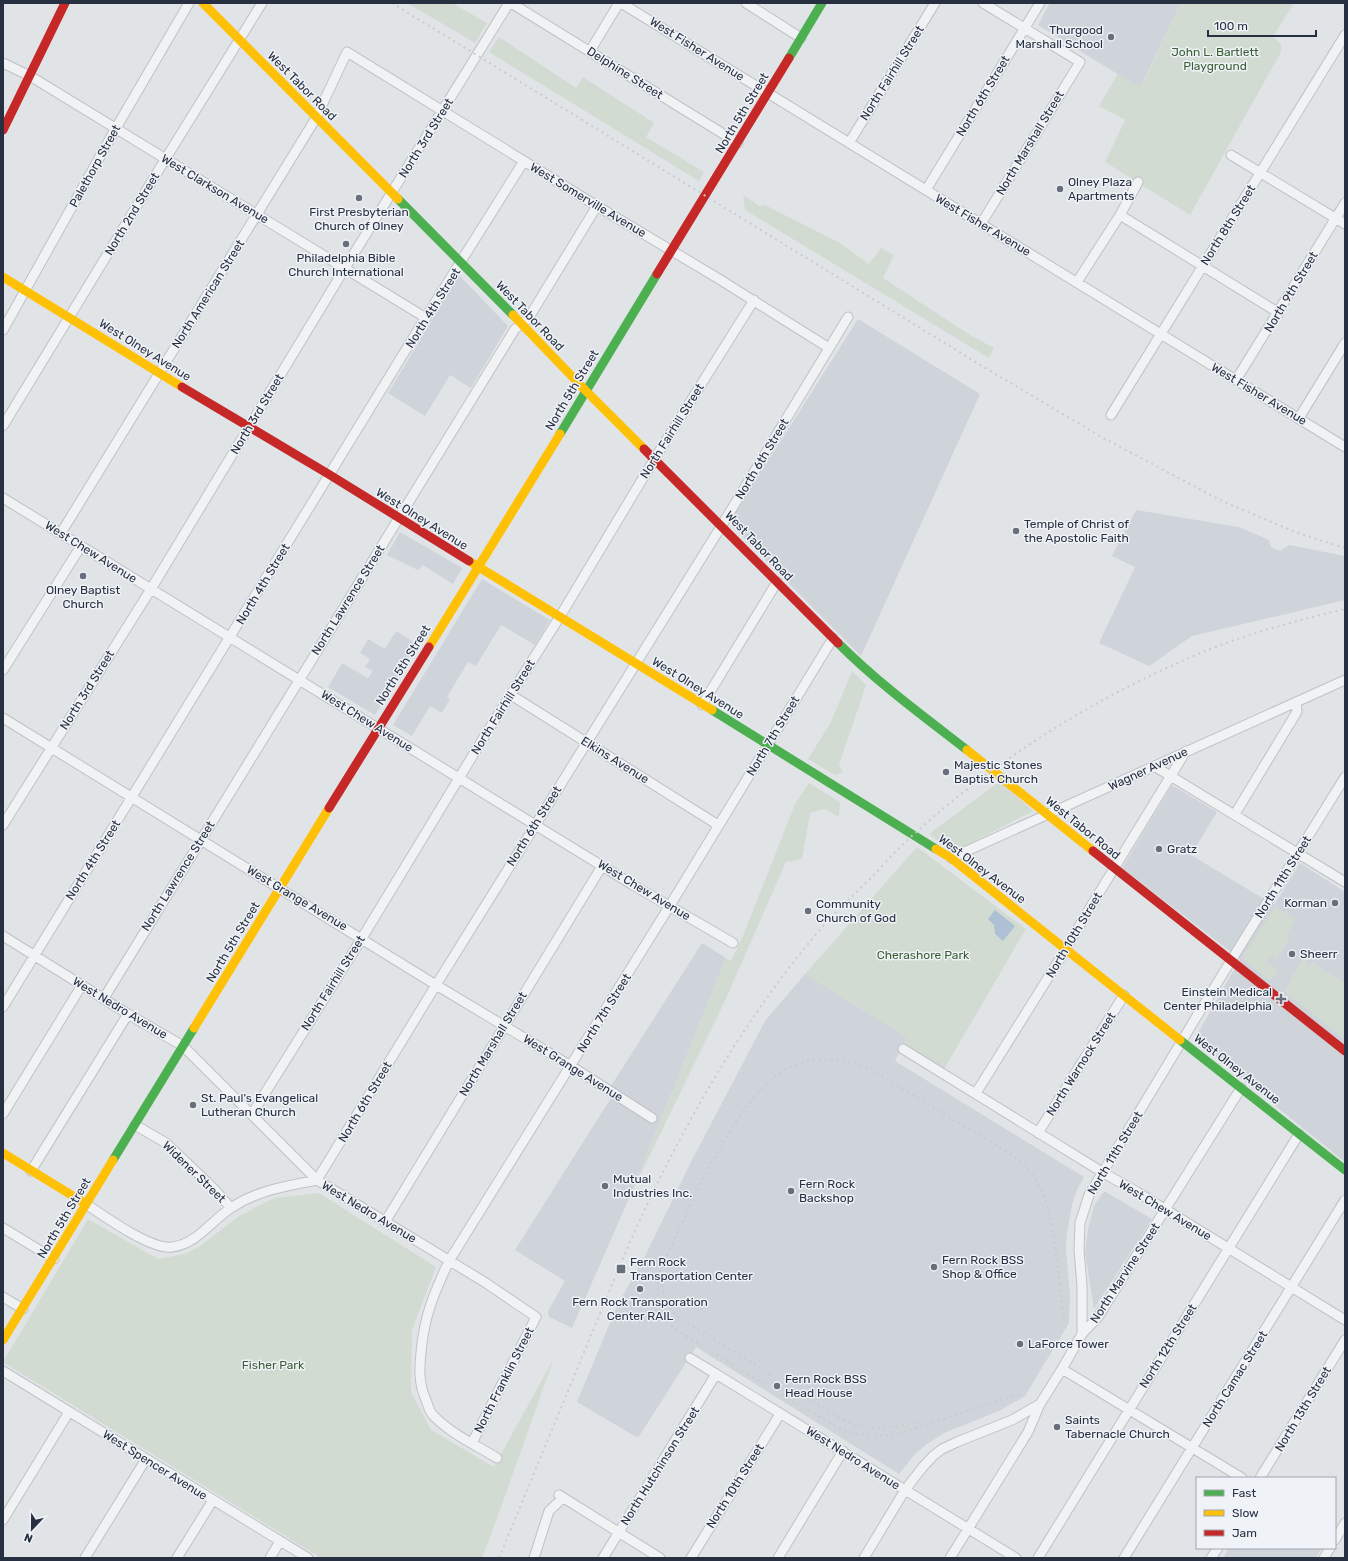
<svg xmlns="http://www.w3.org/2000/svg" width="1348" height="1561" viewBox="0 0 1348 1561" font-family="Rubik,sans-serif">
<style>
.built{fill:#cfd3da}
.green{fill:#d2dbd2}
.water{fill:#aec0d3}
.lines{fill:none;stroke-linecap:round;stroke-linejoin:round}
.street-casing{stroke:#bfc2c5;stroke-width:11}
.street{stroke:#f1f2f3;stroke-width:9}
.fast{stroke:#4caf50;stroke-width:9}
.slow{stroke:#ffc107;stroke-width:9}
.jam{stroke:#c62828;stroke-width:9}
.rail{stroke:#cacbce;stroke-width:2;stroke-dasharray:2 4;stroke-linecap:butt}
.poi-dot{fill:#686f7b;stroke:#eff2f7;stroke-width:1.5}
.labels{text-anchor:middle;stroke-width:3;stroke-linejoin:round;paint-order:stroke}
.poi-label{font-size:12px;fill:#273041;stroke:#eff2f7;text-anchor:start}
.street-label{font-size:12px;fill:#273041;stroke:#eff2f7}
.park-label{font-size:12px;fill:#3b5e34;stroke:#eff2f7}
</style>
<rect width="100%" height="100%" fill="#e1e4e7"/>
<path class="built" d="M1050,3H1181L1140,88L1038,25Z
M459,275L508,326L471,388L450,375L425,416L388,393Z
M858,319L980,394L861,656L740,534L736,512Z
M1136,510L1239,527L1269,540L1271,547L1280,551L1289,545L1345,556V600L1192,636L1149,666L1099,643L1135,567L1112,556Z
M400,532L462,568L453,584L423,565L418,570L387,555Z
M482,579L550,620L535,645L501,625L476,666L468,662L447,697L450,699L442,713L430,706L412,736L393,725Z
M396,631L417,644L375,715L328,687L342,663L368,678L373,671L365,667L370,659L360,653L368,639L385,649Z
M1172,785L1217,812L1191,855L1274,905L1300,863L1345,892V1162L1194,1040L1240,959L1122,868Z
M702,943L726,958L630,1196L572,1328L549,1317L548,1311L565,1281L515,1250L616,1090L611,1086Z
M805,974L907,1037L895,1061L1084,1177L1077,1190L1072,1205L1067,1233L1066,1250L1070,1294L1069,1323L1025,1396L1001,1410L944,1433L927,1444L915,1454L899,1474L696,1347L638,1438L577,1402L617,1306L645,1256L693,1158L765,1021Z
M1104,1191L1152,1219L1094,1309L1085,1252L1088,1229L1094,1206Z
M1229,1548H1322L1316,1558H1223Z"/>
<path class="green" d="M407,3H452L487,23L475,43Z
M1181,3H1294L1273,37L1281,44V52L1190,215L1105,162L1125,120L1099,106L1118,74L1141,87Z
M499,37L576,88L583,77L654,123L646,137L704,172L699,181L489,52Z
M743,195L760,206L765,205L840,243L869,264L881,248L894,255L883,278L970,335L994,348L989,358L745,210Z
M852,671L866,685L839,765L843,772L835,775L808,759L831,722Z
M1000,781L1033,811L953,852L929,834Z
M809,783L840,802L839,817L824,809L810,813L802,859L786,862L723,1005L630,1196L726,958L731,961L742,938L795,804Z
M917,847L1026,929L943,1071L902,1047L907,1037L805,974Z
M1275,907L1296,919L1286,936L1290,938L1277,959L1270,956L1266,963L1278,970L1273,977L1269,981L1242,958Z
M1307,952L1311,954L1306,964L1310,966L1312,962L1345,984V1032L1342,1037L1284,991Z
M319,1193L436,1267L412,1330L411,1392L431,1430L494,1467L554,1358L499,1513L482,1558H321L3,1362L88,1219L158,1259L185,1254L200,1246L239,1216L274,1198Z"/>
<path class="water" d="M995,910L1015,926L1003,941L995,934L994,925L988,919Z"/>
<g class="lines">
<defs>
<path id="street" d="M511,3L738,143
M621,3L1345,447
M746,3L801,38
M590,51L619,3
M3,63L30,76L426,318
M849,143L935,3
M1231,155L1345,224
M926,190L1040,3
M1120,215L1279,313
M981,224L1080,62L983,3
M1077,282L1120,215L1138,182
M3,330L116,128L189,3
M1236,380L1345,203
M1111,415L1345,35
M1299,418L1345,343
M3,426L166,158L262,3
M3,498L633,885L733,943
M61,533L316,118L347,52L597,206L719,279L829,348
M3,670L81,546
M511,695L718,825
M702,705L777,582
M3,718L436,985L571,1066L652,1118
M1154,766L1345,882
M1235,814L1295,715L1297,711L1296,702
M3,825L151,589L345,268L509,3
M951,858L1345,680
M3,936L128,1014L183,1046L317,1180L486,1283L536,1317L472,1443
M104,998L515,329L528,319L597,206
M3,1007L421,325L524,161
M903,1049L1102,1172L1137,1192L1345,1320
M976,1093L1066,949L1088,911L1186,751
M3,1114L82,985
M252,1114L362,938L484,737L559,618L655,458L754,300
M135,1125L166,1143L213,1188L231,1208
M1038,1133L1124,995
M31,1171L128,1014
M86,1204C104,1216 151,1250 172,1247C197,1244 211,1221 231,1208C257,1190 288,1186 317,1180L436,985L722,525L848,317
M385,1222L602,866
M3,1228L54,1259
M3,1297L23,1309
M1082,1334L1098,1317L1241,1088
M690,1358L1016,1558
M1062,1369L1242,1478
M3,1371L308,1558
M497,1458C476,1445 449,1433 432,1414C429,1410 428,1405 426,1400C419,1384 419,1370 421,1353C424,1316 434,1293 449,1261L669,907L833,638
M1260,1478L1345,1340
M559,1495L660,1558
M3,1520L69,1412
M1335,1540L1345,1523
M85,1558L146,1459
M177,1558L213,1500
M270,1558L280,1541
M534,1558L549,1511L563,1498
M603,1558L716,1374
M691,1558L780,1414
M778,1558L843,1451
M864,1558L905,1490L922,1468L933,1456L942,1449L957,1442L1012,1420L1040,1404L1062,1369L1082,1334V1286L1079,1250L1080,1223L1089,1195L1206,1001L1345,777
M950,1558L1028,1432L1040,1404
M1038,1558L1299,1134
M1124,1558L1345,1200
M1211,1558L1218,1548
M1324,1558L1330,1548"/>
</defs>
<use href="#street" class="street-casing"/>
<use href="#street" class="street"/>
<path class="fast" d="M789,58L822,3
M398,199L513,315
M560,434L657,274
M838,643C878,683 923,716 967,750
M712,710L936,849
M1180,1040L1345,1170
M113,1160L194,1028"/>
<path class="slow" d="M203,3L398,199
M3,277L182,387
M513,315L586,391L644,449
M469,561L712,710
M429,647L560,434
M967,750L1093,851
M936,849L951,858L1180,1040
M194,1028L329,808
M3,1153L86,1204
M3,1340L113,1160"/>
<path class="jam" d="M3,130L65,3
M657,274L789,58
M182,387L330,475L469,561
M644,449L838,643
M329,808L429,647
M1093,851L1345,1051"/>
<path class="rail" d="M392,3L982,366L1105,439L1222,501L1295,532L1345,548
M620,1265C670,1148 735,1030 818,932C835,912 854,895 872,877C880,869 888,859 896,851C985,765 1098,694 1213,648C1256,631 1300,620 1345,609
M662,1285C663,1297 668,1307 677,1316L773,1376
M663,1313C657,1300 656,1285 660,1271C683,1220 705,1169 736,1122C750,1102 762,1084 783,1071C810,1055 842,1057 870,1069L1007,1152C1020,1161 1030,1170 1038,1183C1048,1200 1050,1219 1054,1239C1058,1267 1061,1296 1065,1324
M667,1321L678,1331L767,1386
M787,1385L844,1420C867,1432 892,1428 917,1422
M782,1395L844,1431C859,1436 885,1437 900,1433L1023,1393
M499,1558L618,1270"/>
</g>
<g class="poi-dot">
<circle cx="1111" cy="37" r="4"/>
<circle cx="1060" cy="189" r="4"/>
<circle cx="359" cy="198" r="4"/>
<circle cx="346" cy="244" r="4"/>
<circle cx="1016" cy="531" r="4"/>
<circle cx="83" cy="576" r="4"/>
<circle cx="946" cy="772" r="4"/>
<circle cx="1159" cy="849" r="4"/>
<circle cx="1335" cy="903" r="4"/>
<circle cx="808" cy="911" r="4"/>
<circle cx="1292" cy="954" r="4"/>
<path d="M1279 993h4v4h4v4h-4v4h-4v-4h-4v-4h4z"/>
<circle cx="193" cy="1105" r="4"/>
<circle cx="605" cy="1186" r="4"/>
<circle cx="791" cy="1191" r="4"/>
<circle cx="934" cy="1267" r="4"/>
<rect x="616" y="1264" width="10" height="10" rx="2"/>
<circle cx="640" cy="1289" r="4"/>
<circle cx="1020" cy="1344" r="4"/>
<circle cx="777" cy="1386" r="4"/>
<circle cx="1057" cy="1427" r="4"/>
</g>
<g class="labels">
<g class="poi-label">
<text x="1103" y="34" text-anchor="end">Thurgood<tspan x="1103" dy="14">Marshall School</tspan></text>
<text x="1068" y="186">Olney Plaza<tspan x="1068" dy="14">Apartments</tspan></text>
<text x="359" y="216" text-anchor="middle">First Presbyterian<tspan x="359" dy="14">Church of Olney</tspan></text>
<text x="346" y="262" text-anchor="middle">Philadelphia Bible<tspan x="346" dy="14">Church International</tspan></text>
<text x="1024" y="528">Temple of Christ of<tspan x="1024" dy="14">the Apostolic Faith</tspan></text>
<text x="83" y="594" text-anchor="middle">Olney Baptist<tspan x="83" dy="14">Church</tspan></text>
<text x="954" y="769">Majestic Stones<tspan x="954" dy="14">Baptist Church</tspan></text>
<text x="1167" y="853">Gratz</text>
<text x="1327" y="907" text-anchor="end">Korman</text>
<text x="816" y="908">Community<tspan x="816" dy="14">Church of God</tspan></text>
<text x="1300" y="958">Sheerr</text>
<text x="1272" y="996" text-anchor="end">Einstein Medical<tspan x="1272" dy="14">Center Philadelphia</tspan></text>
<text x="201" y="1102">St. Paul's Evangelical<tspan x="201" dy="14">Lutheran Church</tspan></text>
<text x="613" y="1183">Mutual<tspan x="613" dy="14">Industries Inc.</tspan></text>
<text x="799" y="1188">Fern Rock<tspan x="799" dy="14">Backshop</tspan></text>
<text x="942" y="1264">Fern Rock BSS<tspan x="942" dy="14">Shop &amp; Office</tspan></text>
<text x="630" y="1266">Fern Rock<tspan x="630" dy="14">Transportation Center</tspan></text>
<text x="640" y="1306" text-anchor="middle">Fern Rock Transporation<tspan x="640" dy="14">Center RAIL</tspan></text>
<text x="1028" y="1348">LaForce Tower</text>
<text x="785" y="1383">Fern Rock BSS<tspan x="785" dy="14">Head House</tspan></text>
<text x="1065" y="1424">Saints<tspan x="1065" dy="14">Tabernacle Church</tspan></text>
</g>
<g class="street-label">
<text transform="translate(697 49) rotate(32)" y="4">West Fisher Avenue</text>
<text transform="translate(625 73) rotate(32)" y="4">Delphine Street</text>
<text transform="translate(892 73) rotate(-58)" y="4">North Fairhill Street</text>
<text transform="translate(302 86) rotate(45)" y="4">West Tabor Road</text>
<text transform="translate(983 96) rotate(-59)" y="4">North 6th Street</text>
<text transform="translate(742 113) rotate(-59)" y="4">North 5th Street</text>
<text transform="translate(426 138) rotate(-58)" y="4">North 3rd Street</text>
<text transform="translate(1030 143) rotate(-59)" y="4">North Marshall Street</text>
<text transform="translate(95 166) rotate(-61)" y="4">Palethorp Street</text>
<text transform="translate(215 189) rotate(31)" y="4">West Clarkson Avenue</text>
<text transform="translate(588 200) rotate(31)" y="4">West Somerville Avenue</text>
<text transform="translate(132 214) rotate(-59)" y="4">North 2nd Street</text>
<text transform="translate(983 225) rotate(31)" y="4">West Fisher Avenue</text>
<text transform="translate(1228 225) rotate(-58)" y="4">North 8th Street</text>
<text transform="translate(1291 292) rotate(-59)" y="4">North 9th Street</text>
<text transform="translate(208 294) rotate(-58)" y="4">North American Street</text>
<text transform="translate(433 308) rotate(-58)" y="4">North 4th Street</text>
<text transform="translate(530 316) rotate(46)" y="4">West Tabor Road</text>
<text transform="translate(145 350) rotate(32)" y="4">West Olney Avenue</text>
<text transform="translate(572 390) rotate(-59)" y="4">North 5th Street</text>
<text transform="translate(1259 394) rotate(31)" y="4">West Fisher Avenue</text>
<text transform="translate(257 414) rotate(-59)" y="4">North 3rd Street</text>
<text transform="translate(672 431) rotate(-58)" y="4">North Fairhill Street</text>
<text transform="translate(762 459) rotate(-59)" y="4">North 6th Street</text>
<text transform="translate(422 519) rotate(32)" y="4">West Olney Avenue</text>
<text transform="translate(759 546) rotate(46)" y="4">West Tabor Road</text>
<text transform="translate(91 552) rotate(32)" y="4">West Chew Avenue</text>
<text transform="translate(263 584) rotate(-59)" y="4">North 4th Street</text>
<text transform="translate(348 600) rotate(-58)" y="4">North Lawrence Street</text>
<text transform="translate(403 665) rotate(-58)" y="4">North 5th Street</text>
<text transform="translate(698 688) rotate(32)" y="4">West Olney Avenue</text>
<text transform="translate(87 690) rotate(-58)" y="4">North 3rd Street</text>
<text transform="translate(503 707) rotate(-58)" y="4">North Fairhill Street</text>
<text transform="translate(367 721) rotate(32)" y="4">West Chew Avenue</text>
<text transform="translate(773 736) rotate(-59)" y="4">North 7th Street</text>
<text transform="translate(615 760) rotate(32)" y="4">Elkins Avenue</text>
<text transform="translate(1148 769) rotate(-25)" y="4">Wagner Avenue</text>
<text transform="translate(534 826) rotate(-58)" y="4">North 6th Street</text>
<text transform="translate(1083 828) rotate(39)" y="4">West Tabor Road</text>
<text transform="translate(93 860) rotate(-58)" y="4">North 4th Street</text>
<text transform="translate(982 869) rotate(37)" y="4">West Olney Avenue</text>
<text transform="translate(178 876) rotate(-58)" y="4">North Lawrence Street</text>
<text transform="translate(1283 877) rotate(-58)" y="4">North 11th Street</text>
<text transform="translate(644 890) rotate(31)" y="4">West Chew Avenue</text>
<text transform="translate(297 898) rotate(31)" y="4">West Grange Avenue</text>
<text transform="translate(1074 935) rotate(-59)" y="4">North 10th Street</text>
<text transform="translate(233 942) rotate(-59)" y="4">North 5th Street</text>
<text transform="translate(333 983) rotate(-58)" y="4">North Fairhill Street</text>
<text transform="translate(120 1008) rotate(31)" y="4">West Nedro Avenue</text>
<text transform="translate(604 1013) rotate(-58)" y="4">North 7th Street</text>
<text transform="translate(493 1044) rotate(-59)" y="4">North Marshall Street</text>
<text transform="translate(1081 1064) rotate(-58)" y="4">North Warnock Street</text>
<text transform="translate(573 1068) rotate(32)" y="4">West Grange Avenue</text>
<text transform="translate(1237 1069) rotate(38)" y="4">West Olney Avenue</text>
<text transform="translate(365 1102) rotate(-59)" y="4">North 6th Street</text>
<text transform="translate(1115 1153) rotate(-59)" y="4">North 11th Street</text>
<text transform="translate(194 1172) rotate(44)" y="4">Widener Street</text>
<text transform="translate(1165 1210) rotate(31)" y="4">West Chew Avenue</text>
<text transform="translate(369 1212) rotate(31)" y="4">West Nedro Avenue</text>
<text transform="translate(64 1218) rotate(-59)" y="4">North 5th Street</text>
<text transform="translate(1125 1273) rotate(-57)" y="4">North Marvine Street</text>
<text transform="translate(1168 1346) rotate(-58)" y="4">North 12th Street</text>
<text transform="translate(1235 1379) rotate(-58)" y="4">North Camac Street</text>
<text transform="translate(504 1380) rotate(-63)" y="4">North Franklin Street</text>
<text transform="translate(1303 1409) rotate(-59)" y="4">North 13th Street</text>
<text transform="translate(853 1458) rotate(32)" y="4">West Nedro Avenue</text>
<text transform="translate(155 1465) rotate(32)" y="4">West Spencer Avenue</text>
<text transform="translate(660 1466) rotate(-58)" y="4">North Hutchinson Street</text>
<text transform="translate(735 1486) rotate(-58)" y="4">North 10th Street</text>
</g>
<g class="park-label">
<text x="1215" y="56">John L. Bartlett<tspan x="1215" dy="14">Playground</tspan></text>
<text x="923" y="959">Cherashore Park</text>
<text x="273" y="1369">Fisher Park</text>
</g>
</g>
<rect width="1348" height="1561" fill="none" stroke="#273041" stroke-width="8"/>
<rect x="1196" y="1477" width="140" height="72" fill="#eff2f7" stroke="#9fa4ae"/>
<rect x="1204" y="1490" width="20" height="6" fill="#4caf50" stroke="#9fa4ae"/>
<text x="1232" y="1497" font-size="12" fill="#273041">Fast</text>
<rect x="1204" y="1510" width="20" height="6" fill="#ffc107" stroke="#9fa4ae"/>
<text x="1232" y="1517" font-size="12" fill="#273041">Slow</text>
<rect x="1204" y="1530" width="20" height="6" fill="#c62828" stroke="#9fa4ae"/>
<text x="1232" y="1537" font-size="12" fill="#273041">Jam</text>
<g transform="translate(32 1529) rotate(202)" stroke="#eff2f7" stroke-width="3" paint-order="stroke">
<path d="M0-3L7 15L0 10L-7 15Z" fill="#273041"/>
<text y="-6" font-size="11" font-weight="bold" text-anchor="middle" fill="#273041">N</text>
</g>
<path d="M1208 30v6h108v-6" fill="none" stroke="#273041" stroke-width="2"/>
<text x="1214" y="30" font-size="12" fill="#273041" stroke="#eff2f7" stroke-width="3" paint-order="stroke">100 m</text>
</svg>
